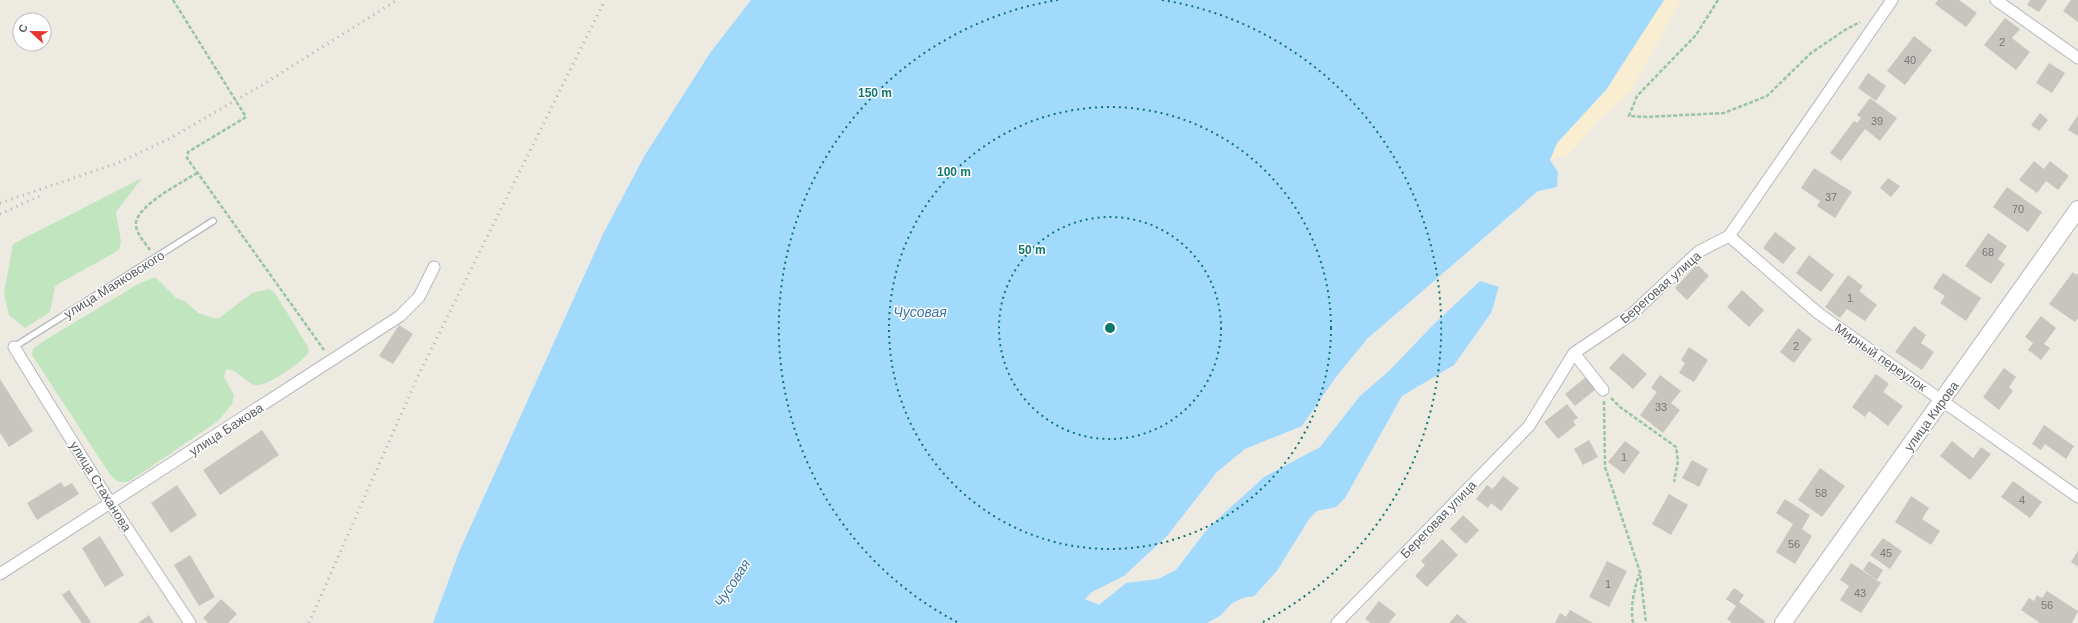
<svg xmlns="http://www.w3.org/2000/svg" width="2078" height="623" viewBox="0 0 2078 623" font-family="Arial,sans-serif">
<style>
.green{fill:#c1e5bf}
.sand{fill:#f9eed1}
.water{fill:#a2dafe}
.building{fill:#c8c5bf}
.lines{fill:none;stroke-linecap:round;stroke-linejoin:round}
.lane-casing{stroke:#b5b8bd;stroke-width:8}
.street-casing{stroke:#b5b8bd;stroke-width:13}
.secondary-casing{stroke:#b4b8bd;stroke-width:18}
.path{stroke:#98c5a3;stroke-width:2.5;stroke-dasharray:4 2;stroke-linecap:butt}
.lane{stroke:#fff;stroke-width:5.5}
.street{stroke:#fff;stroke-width:11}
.secondary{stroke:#fff;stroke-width:16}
.rail{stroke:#b1b2b3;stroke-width:3;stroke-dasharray:1 5;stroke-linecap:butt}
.path-bridge{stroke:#98c5a3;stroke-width:2.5;stroke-dasharray:4 2;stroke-linecap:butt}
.ring{fill:none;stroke:#0f766e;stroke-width:2;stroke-dasharray:2 4}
.labels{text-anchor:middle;stroke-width:3;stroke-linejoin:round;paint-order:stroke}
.number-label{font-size:11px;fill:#76787a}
.street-label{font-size:13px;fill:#5b5f63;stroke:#fff}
.water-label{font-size:14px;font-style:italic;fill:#3d75a7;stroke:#fff}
.centre{fill:#0f766e;stroke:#fff;stroke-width:2}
.ring-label{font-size:12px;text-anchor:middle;font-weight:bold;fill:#0f766e;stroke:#fff;stroke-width:3;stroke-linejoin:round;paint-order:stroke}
</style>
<rect width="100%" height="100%" fill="#edeae2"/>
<path class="green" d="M142,178L116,212L121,242L119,250L55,286L50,312L25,328L9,315L4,293L13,244Z
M155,277L176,298L186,302L198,313L213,318H219L252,293L269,289L275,293L308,347L309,352C304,361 265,388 255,385C243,381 238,369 226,369L224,377L234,395L232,404L218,421L130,481C119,484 115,481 109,473L32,355L33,349L39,344L138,284Z"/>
<path class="sand" d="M1664,0H1681L1631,91L1597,122L1570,154L1550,160L1557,143L1606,90Z"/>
<path class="water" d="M751,0H1664L1606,90L1557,143L1550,160L1558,172L1557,187L1538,191L1367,339L1336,377L1302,426L1245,449L1217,472L1167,536L1124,576L1092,592L1085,599L1099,605L1126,583L1158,579L1176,570L1208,528L1264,477L1320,447L1360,396L1389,371L1434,324L1480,281L1499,287L1491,313L1454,365L1402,396L1345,498L1336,507L1317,511L1309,519L1277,571L1254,596L1243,598L1232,603L1220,616L1207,623H433L459,552L603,234L645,155L710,53Z"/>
<path class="building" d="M1938,0H1959L1977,13L1966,27L1935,4Z
M2030,0H2047L2039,12L2027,5Z
M2071,0H2078V22L2063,11Z
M2005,18L2020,29L2012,38L2030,52L2016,70L1984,45Z
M1914,36L1932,50L1905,85L1887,71Z
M2049,63L2065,73L2052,93L2036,83Z
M1868,73L1886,86L1876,101L1858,88Z
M1870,98L1897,118L1880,141L1865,129L1841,161L1830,153L1854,121L1857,123L1861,118L1857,115Z
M2040,113L2048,120L2039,131L2031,125Z
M2078,115V136L2068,130Z
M2034,161L2044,169L2050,161L2069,176L2058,190L2046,181L2037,193L2019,180Z
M1814,168L1852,192L1835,218L1817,206L1820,201L1801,188Z
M1888,178L1900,186L1891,197L1880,188Z
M2007,187L2042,212L2028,232L1993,207Z
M1775,232L1796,248L1783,264L1763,248Z
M1988,233L2007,246L1998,259L2005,264L1991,284L1965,266Z
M1809,255L1834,275L1821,292L1796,273Z
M1697,264L1709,276L1687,300L1675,288Z
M2073,272L2076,275L2078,273V318L2075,322L2049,304Z
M1943,273L1981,298L1966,321L1940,303L1945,296L1933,288Z
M1848,275L1863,286L1859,291L1877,305L1865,321L1847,309L1840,318L1825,307Z
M1742,290L1764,310L1749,327L1727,307Z
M2041,316L2056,328L2044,344L2050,348L2041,360L2028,350L2033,343L2025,337Z
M399,325L413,334L393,364L379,356Z
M1914,326L1926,335L1921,343L1934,352L1922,370L1895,352Z
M1798,328L1812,339L1794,363L1780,352Z
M1689,347L1708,360L1694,382L1679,373L1685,363L1681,360Z
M1623,353L1647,374L1633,389L1609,368Z
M2004,368L2016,377L2009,387L2013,391L1999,410L1983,397Z
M1876,374L1889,384L1883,392L1903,406L1888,426L1869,411L1865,417L1852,407Z
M1660,375L1681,391L1671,403L1680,410L1663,433L1640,415L1657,392L1651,388Z
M1586,377L1596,389L1575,406L1565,394Z
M0,379L33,431L9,447L0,433Z
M1567,404L1578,418L1573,421L1576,425L1558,439L1544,422Z
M2044,425L2074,446L2066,459L2045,444L2041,450L2032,444Z
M262,430L279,455L220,495L203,470Z
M1589,440L1598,457L1583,465L1574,449Z
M1625,441L1640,452L1624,474L1608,462Z
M1952,441L1973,458L1981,447L1991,454L1970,480L1940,456Z
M1692,460L1708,469L1699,487L1682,478Z
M1820,468L1845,486L1822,517L1798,500Z
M1503,476L1519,488L1501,511L1491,503L1488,508L1476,499L1487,485L1493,489Z
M2013,481L2042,502L2030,518L2001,497Z
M61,482L64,487L72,483L79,494L37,520L27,503Z
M177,485L197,515L171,533L151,503Z
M1669,494L1688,505L1671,535L1652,524Z
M1911,496L1929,508L1922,519L1940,531L1931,545L1895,522Z
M1785,499L1810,515L1802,529L1812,536L1795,564L1776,552L1793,524L1776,513Z
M1463,515L1479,530L1466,544L1450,529Z
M100,536L124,575L105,587L82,548Z
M1883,538L1902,551L1890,569L1870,555Z
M1442,539L1458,555L1427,587L1415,576L1425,565L1421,561Z
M2078,551V567L2071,562Z
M190,555L215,597L199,606L174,565Z
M1607,561L1627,571L1609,607L1589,597Z
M1869,561L1883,570L1877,580L1863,570Z
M1851,563L1881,583L1861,613L1840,600L1849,586L1840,580Z
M1734,588L1744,595L1739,602L1765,621L1764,623H1732L1727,619L1736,606L1726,599Z
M69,590L91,622L89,623H82L62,595Z
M2047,591L2078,611L2072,623H2040L2021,610L2029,598L2034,601L2037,595L2042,598Z
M221,599L237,614L228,623H208L203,618Z
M1379,601L1396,614L1389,623H1371L1365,619Z
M1570,610L1593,623H1555L1560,613L1566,617Z
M1457,614L1468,623H1449Z
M149,615L154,623H138Z"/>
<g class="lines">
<defs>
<path id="lane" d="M14,347L213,221"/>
<path id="street" d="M1996,0L2078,58
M1729,236L1818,313L2078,497
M14,347L111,504L190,623
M1574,353L1603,390
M0,574L400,316L419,297L434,267
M1337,623L1529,426L1574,353L1632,314L1698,252L1729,236L1892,0"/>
<path id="secondary" d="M1783,623L2078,209"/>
</defs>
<use href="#lane" class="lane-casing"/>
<use href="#street" class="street-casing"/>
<use href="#secondary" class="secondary-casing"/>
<path class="path" d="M1718,0L1696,35L1637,96L1629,116L1647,117L1724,113L1767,96L1811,53L1845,30L1860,22
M246,117L188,152L187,158L324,350
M150,250C145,243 137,234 136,226C133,207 183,182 197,173
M1611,398L1620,407L1676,447L1678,461L1674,482
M1604,401L1605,467L1640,572L1646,623
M1633,623C1630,606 1634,591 1639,574"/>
<use href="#lane" class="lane"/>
<use href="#street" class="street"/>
<use href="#secondary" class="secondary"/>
<path class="rail" d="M0,203L115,164L169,139L262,85L397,0
M0,214L42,195
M309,623L418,376L605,0"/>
<path class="path-bridge" d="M173,0L246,117"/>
</g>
<g class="ring">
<circle cx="1110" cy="328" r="111"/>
<circle cx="1110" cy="328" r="221"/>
<path d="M957 622A332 332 0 0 1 1058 0M1162 0A332 332 0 0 1 1263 622"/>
</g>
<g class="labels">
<g class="number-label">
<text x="2002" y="46">2</text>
<text x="1910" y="64">40</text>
<text x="1877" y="125">39</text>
<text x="1831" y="201">37</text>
<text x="2018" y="213">70</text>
<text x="1988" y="256">68</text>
<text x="1850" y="302">1</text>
<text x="1796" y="350">2</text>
<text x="1661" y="411">33</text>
<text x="1624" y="461">1</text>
<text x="1821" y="497">58</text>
<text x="2022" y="504">4</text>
<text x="1794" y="548">56</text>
<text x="1886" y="557">45</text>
<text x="1608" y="588">1</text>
<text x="1860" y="597">43</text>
<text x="2047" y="609">56</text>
</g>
<g class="street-label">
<text transform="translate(114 284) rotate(-32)" y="5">улица Маяковского</text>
<text transform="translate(1660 287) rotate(-41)" y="5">Береговая улица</text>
<text transform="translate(1881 357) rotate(35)" y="5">Мирный переулок</text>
<text transform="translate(1931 416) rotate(-54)" y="5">улица Кирова</text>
<text transform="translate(226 429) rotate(-33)" y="5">улица Бажова</text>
<text transform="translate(101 486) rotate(58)" y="5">улица Стаханова</text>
<text transform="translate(1438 519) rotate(-46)" y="5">Береговая улица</text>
</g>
<g class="water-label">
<text x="920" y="317">Чусовая</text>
<text transform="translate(732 583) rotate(-57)" y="5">Чусовая</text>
</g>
</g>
<circle cx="1110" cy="328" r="6" class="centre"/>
<g class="ring-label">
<text x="875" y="97">150 m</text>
<text x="954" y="176">100 m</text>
<text x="1032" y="254">50 m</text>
</g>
<g transform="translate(32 32) rotate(292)"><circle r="19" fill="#ffffff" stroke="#bdbfc1"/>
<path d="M0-3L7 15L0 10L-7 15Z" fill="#e6342f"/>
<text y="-6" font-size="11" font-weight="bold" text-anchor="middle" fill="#5b5f63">С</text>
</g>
</svg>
